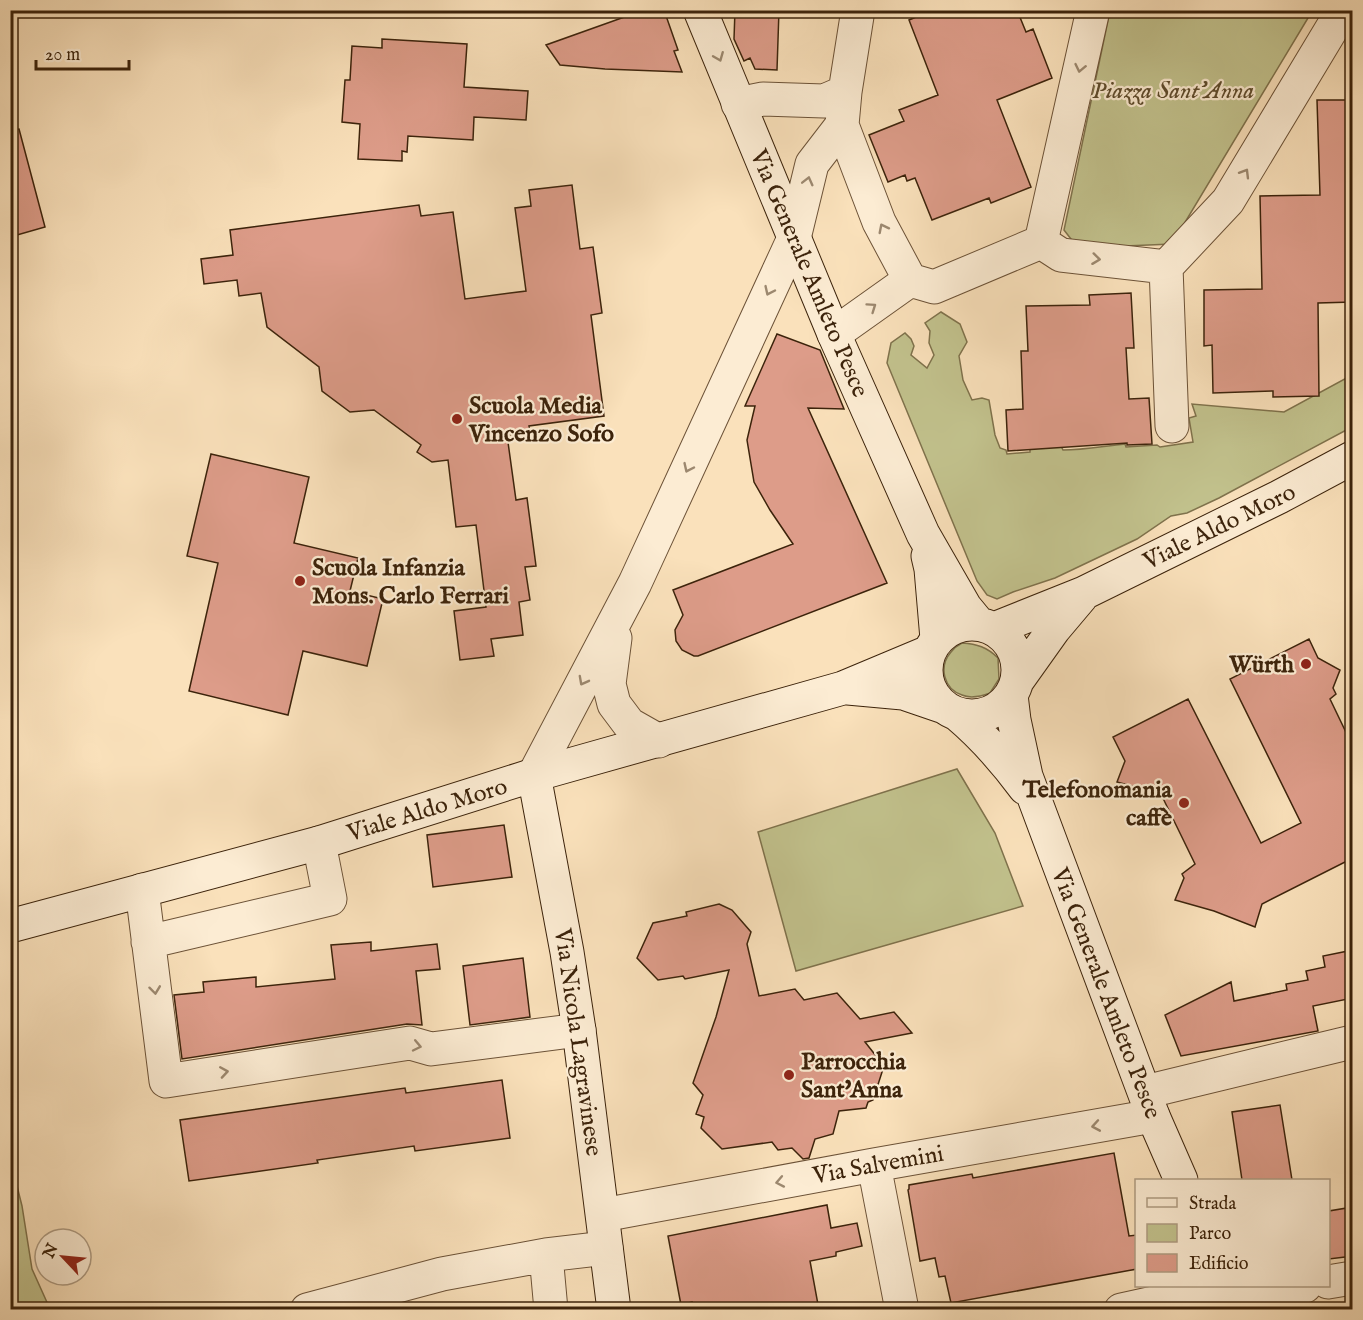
<svg xmlns="http://www.w3.org/2000/svg" width="1363" height="1320" viewBox="0 0 1363 1320" font-family="'IM FELL English',serif">
<style>
.green{fill:#c2c28d;stroke:#7f724c;stroke-width:1.5}
.building{fill:#dd9c89;stroke:#3c230b;stroke-width:1.5}
.lines{fill:none;stroke-linecap:round;stroke-linejoin:round}
.street-casing{stroke:#6c5237;stroke-width:35}
.secondary-casing{stroke:#3c230b;stroke-width:35}
.street{stroke:#fcecd3;stroke-width:33}
.secondary{stroke:#fcecd3;stroke-width:33}
.oneway{stroke:#9c886f}
.poi-dot{fill:#8f2418;stroke:#fcecd3;stroke-width:2}
.labels{text-anchor:middle;stroke-width:4.5;stroke-linejoin:round;paint-order:stroke}
.park-label{font-size:24px;font-style:italic;fill:#5e4b2c;stroke:#fcecd3}
.street-label{font-size:24px;fill:#3c230b;stroke:#fcecd3}
.poi-label{font-size:24px;font-weight:bold;fill:#3c230b;stroke:#fcecd3;text-anchor:start}
</style>
<rect width="100%" height="100%" fill="#fae1bb"/>
<filter id="stains"><feTurbulence type="fractalNoise" baseFrequency=".00333" numOctaves="4"/><feColorMatrix values="0 0 0 0 .2 0 0 0 0 .09 0 0 0 0 .02 0 0 0 .5 -.17"/></filter>
<radialGradient id="worn" r=".72"><stop offset=".6" stop-color="#630" stop-opacity="0"/><stop offset="1" stop-color="#630" stop-opacity=".3"/></radialGradient>
<path class="green" d="M1110,11H1307L1308,18L1172,244L1078,248L1064,230Z
M941,312L960,324L967,342L959,356L963,380L972,400L982,398L989,400L995,435L1000,448L1006,450L1007,454L1030,452V449L1061,446L1063,450C1084,450 1104,446 1125,444L1126,447L1157,445L1160,447L1193,442L1189,418L1196,416L1192,404L1284,412L1352,375V427L1219,498L1187,513L1171,516L1137,539L1055,578L1013,592L997,599L987,595L977,581L887,363L891,343L905,333L911,339L914,346L911,355L927,368L934,355L929,343L930,331L925,323Z
M962,643C977,644 987,647 998,658L999,679L990,693C982,696 971,699 962,695C944,689 938,667 951,652C954,648 958,645 962,643Z
M957,769L995,833L1023,906L796,971L758,832Z
M10,1168L13,1170L22,1206L32,1269L50,1309H11Z"/>
<path class="building" d="M644,10H664L678,50L674,51L682,72L605,69L560,65L546,45Z
M735,10H779L777,70L755,69L750,58L744,61L734,39Z
M933,10H1017L1026,32L1033,29L1052,78L997,100L1031,187L991,203L989,198L932,220L915,178L907,181L905,175L888,182L869,135L904,121L899,110L938,95L909,20Z
M382,39L467,44L464,87L528,91L526,120L474,117L473,140L408,136L407,152L402,151V161L358,159L360,124L342,122L345,80H350L352,46L382,48Z
M1317,100H1353V302L1318,303L1319,396L1273,397V391L1213,393L1212,345L1204,346V290L1262,289L1260,196L1320,195Z
M19,129L45,227L10,237V130Z
M572,185L580,249L593,247L602,313L591,315L604,416L529,426L530,432L507,435L516,500L527,498L536,566L525,567L530,600L519,602L523,635L491,639L494,656L460,660L454,611L486,607L476,525L456,527L448,460L432,462L417,452L421,445L374,410L350,412L322,391L319,367L267,327L261,293L239,296L237,280L204,284L201,259L233,255L230,230L419,205L421,216L453,212L465,299L526,291L515,208L531,206L529,190Z
M1131,293L1134,348H1126L1129,399L1149,398L1152,444L1127,445V443L1008,451L1006,410L1023,409L1021,351H1028L1026,306L1090,305L1089,295Z
M777,334L820,350L844,409L808,408L887,583L698,656H694L682,650L676,641L675,630L683,615L673,590L793,544L770,510L754,482L747,440L755,406H745Z
M211,454L309,477L294,543L358,558L350,591L383,599L367,666L303,651L288,715L189,691L218,563L187,556Z
M1309,639L1318,658L1340,670L1333,688L1336,694L1330,699L1353,747V858L1262,904L1255,927L1214,911L1175,900L1184,878L1182,874L1195,864L1158,788L1141,792L1139,788L1117,782L1125,761L1113,737L1188,699L1261,843L1301,823L1230,679Z
M504,825L512,877L433,887L427,835Z
M719,904L732,910L751,932L747,944L759,996L795,989L804,1000L837,993L860,1019L894,1012L912,1033L865,1042L884,1066L873,1100L868,1102L866,1108L839,1111L833,1134L815,1139L809,1158L803,1159L792,1148L778,1150L772,1142L722,1149L701,1128L704,1117L696,1114L703,1095L693,1083L716,1017L729,970L685,979L683,976L658,980L637,958L653,923L687,916L686,912Z
M371,942V951L437,944L440,969L416,971L422,1025L407,1024L182,1059L174,995L204,992L203,982L256,977V987L335,979L331,945Z
M1353,950V998L1313,1006L1318,1031L1181,1056L1165,1015L1231,982L1234,1001L1287,990L1286,984L1308,980L1306,971L1325,967L1323,956Z
M523,958L530,1017L470,1025L463,966Z
M502,1080L510,1138L415,1151L414,1146L317,1160L318,1163L189,1181L180,1120L405,1088L406,1093Z
M1280,1105L1292,1180H1242L1232,1112Z
M1114,1153L1129,1236L1137,1235V1269L951,1303L945,1276L939,1277L935,1258L920,1261L908,1190L909,1189V1185L972,1174L973,1178Z
M827,1205L831,1228L857,1223L862,1246L836,1252V1256L810,1261L819,1310H693L692,1302L681,1305L668,1236Z
M1353,1207V1256L1329,1259V1211Z"/>
<g class="lines">
<defs>
<path id="street" d="M738,104L763,99L824,101L845,92
M842,125L879,222L910,280L934,287L1041,242
M1041,242L1061,255L1166,267L1228,201L1343,10
M1041,242L1093,10
M1166,267L1172,426
M834,334L910,280
M615,638L609,684L614,704L629,724L659,741
M534,775L635,583L794,238L812,164L842,125L845,92L858,10
M142,890L166,1081L410,1043L431,1049L579,1030
M148,942L330,899L319,843
M1145,1092L1352,1042
M874,1165L902,1310
M603,1215L874,1165L1153,1116
M1328,1282L1352,1278
M1230,1297L1305,1286
M307,1310L442,1274L546,1255
M551,1310L546,1255L606,1248
M1121,1310L1226,1287"/>
<path id="secondary" d="M700,10L834,334L923,534L965,607L979,624
M928,556L931,569L937,639
M926 670a46 46 0 1 1 92 0a46 46 0 1 1-92 0Z
M994,629L1084,593L1279,497L1352,458
M1017,681L1054,629L1081,597
M848,688L903,693L944,707
M1011,695L1014,720L1026,776L1153,1116L1181,1180
M957,714C983,736 1005,761 1025,788
M534,775L567,952L579,1030L614,1310
M10,926L319,843L534,775L843,688L929,652
M1225,1286L1236,1310"/>
</defs>
<use href="#street" class="street-casing"/>
<use href="#secondary" class="secondary-casing"/>
<use href="#street" class="street"/>
<use href="#secondary" class="secondary"/>
</g>
<defs><path id="oneway-chevron" d="M-2-3.5L2.5 0L-2 3.5" fill="none" stroke-width="1.6" stroke-linecap="round" stroke-linejoin="round" transform="scale(1.5)"/></defs>
<g class="oneway">
<use href="#oneway-chevron" transform="translate(719 57) rotate(68)"/>
<use href="#oneway-chevron" transform="translate(1080 68) rotate(102)"/>
<use href="#oneway-chevron" transform="translate(1245 173) rotate(-59)"/>
<use href="#oneway-chevron" transform="translate(808 181) rotate(-76)"/>
<use href="#oneway-chevron" transform="translate(883 228) rotate(-117)"/>
<use href="#oneway-chevron" transform="translate(1096 259) rotate(7)"/>
<use href="#oneway-chevron" transform="translate(769 291) rotate(115)"/>
<use href="#oneway-chevron" transform="translate(872 307) rotate(-35)"/>
<use href="#oneway-chevron" transform="translate(688 468) rotate(115)"/>
<use href="#oneway-chevron" transform="translate(583 681) rotate(118)"/>
<use href="#oneway-chevron" transform="translate(155 990) rotate(83)"/>
<use href="#oneway-chevron" transform="translate(417 1046) rotate(12)"/>
<use href="#oneway-chevron" transform="translate(224 1072) rotate(-9)"/>
<use href="#oneway-chevron" transform="translate(1096 1126) rotate(170)"/>
<use href="#oneway-chevron" transform="translate(780 1182) rotate(169)"/>
</g>
<g class="poi-dot">
<circle cx="457" cy="419" r="6"/>
<circle cx="300" cy="581" r="6"/>
<circle cx="1306" cy="664" r="6"/>
<circle cx="1184" cy="803" r="6"/>
<circle cx="789" cy="1075" r="6"/>
</g>
<g class="labels">
<g class="park-label">
<text x="1173" y="98">Piazza Sant'Anna</text>
</g>
<g class="street-label">
<text transform="translate(810 273) rotate(67)" y="8">Via Generale Amleto Pesce</text>
<text transform="translate(1219 526) rotate(-26)" y="8">Viale Aldo Moro</text>
<text transform="translate(427 809) rotate(-17)" y="8">Viale Aldo Moro</text>
<text transform="translate(1107 993) rotate(69)" y="8">Via Generale Amleto Pesce</text>
<text transform="translate(579 1042) rotate(82)" y="8">Via Nicola Lagravinese</text>
<text transform="translate(878 1164) rotate(-10)" y="8">Via Salvemini</text>
</g>
<g class="poi-label">
<text x="469" y="413">Scuola Media<tspan x="469" dy="28">Vincenzo Sofo</tspan></text>
<text x="312" y="575">Scuola Infanzia<tspan x="312" dy="28">Mons. Carlo Ferrari</tspan></text>
<text x="1294" y="672" text-anchor="end">Würth</text>
<text x="1172" y="797" text-anchor="end">Telefonomania<tspan x="1172" dy="28">caffè</tspan></text>
<text x="801" y="1069">Parrocchia<tspan x="801" dy="28">Sant'Anna</tspan></text>
</g>
</g>
<rect width="1363" height="1320" fill="none" stroke="#fae1bb" stroke-width="36"/>
<rect x="12" y="12" width="1339" height="1296" fill="none" stroke="#3c230b" stroke-width="3"/>
<rect x="18" y="18" width="1327" height="1284" fill="none" stroke="#3c230b" stroke-width="1.5"/>
<rect x="1135" y="1179" width="195" height="108" fill="#fcecd3" stroke="#af9c83" stroke-width="1.5"/>
<rect x="1147" y="1198" width="30" height="9" fill="#fcecd3" stroke="#af9c83" stroke-width="1.5"/>
<text x="1189" y="1209" font-size="18" fill="#3c230b">Strada</text>
<rect x="1147" y="1224" width="30" height="18" fill="#c2c28d" stroke="#af9c83" stroke-width="1.5"/>
<text x="1189" y="1239" font-size="18" fill="#3c230b">Parco</text>
<rect x="1147" y="1254" width="30" height="18" fill="#dd9c89" stroke="#af9c83" stroke-width="1.5"/>
<text x="1189" y="1269" font-size="18" fill="#3c230b">Edificio</text>
<g transform="translate(63 1257) rotate(296)"><circle r="28" fill="#fcecd3" stroke="#af9c83" stroke-width="1.5"/>
<path d="M0-4.5L10 22L0 15L-10 22Z" fill="#8f2418"/>
<text y="-9" font-size="16" font-weight="bold" text-anchor="middle" fill="#3c230b">N</text>
</g>
<path d="M36 60v9h93v-9" fill="none" stroke="#3c230b" stroke-width="3"/>
<text x="45" y="60" font-size="18" fill="#3c230b" stroke="#fcecd3" stroke-width="4.5" paint-order="stroke">20 m</text>
<rect width="100%" height="100%" filter="url(#stains)"/>
<rect width="100%" height="100%" fill="url(#worn)"/>
</svg>
